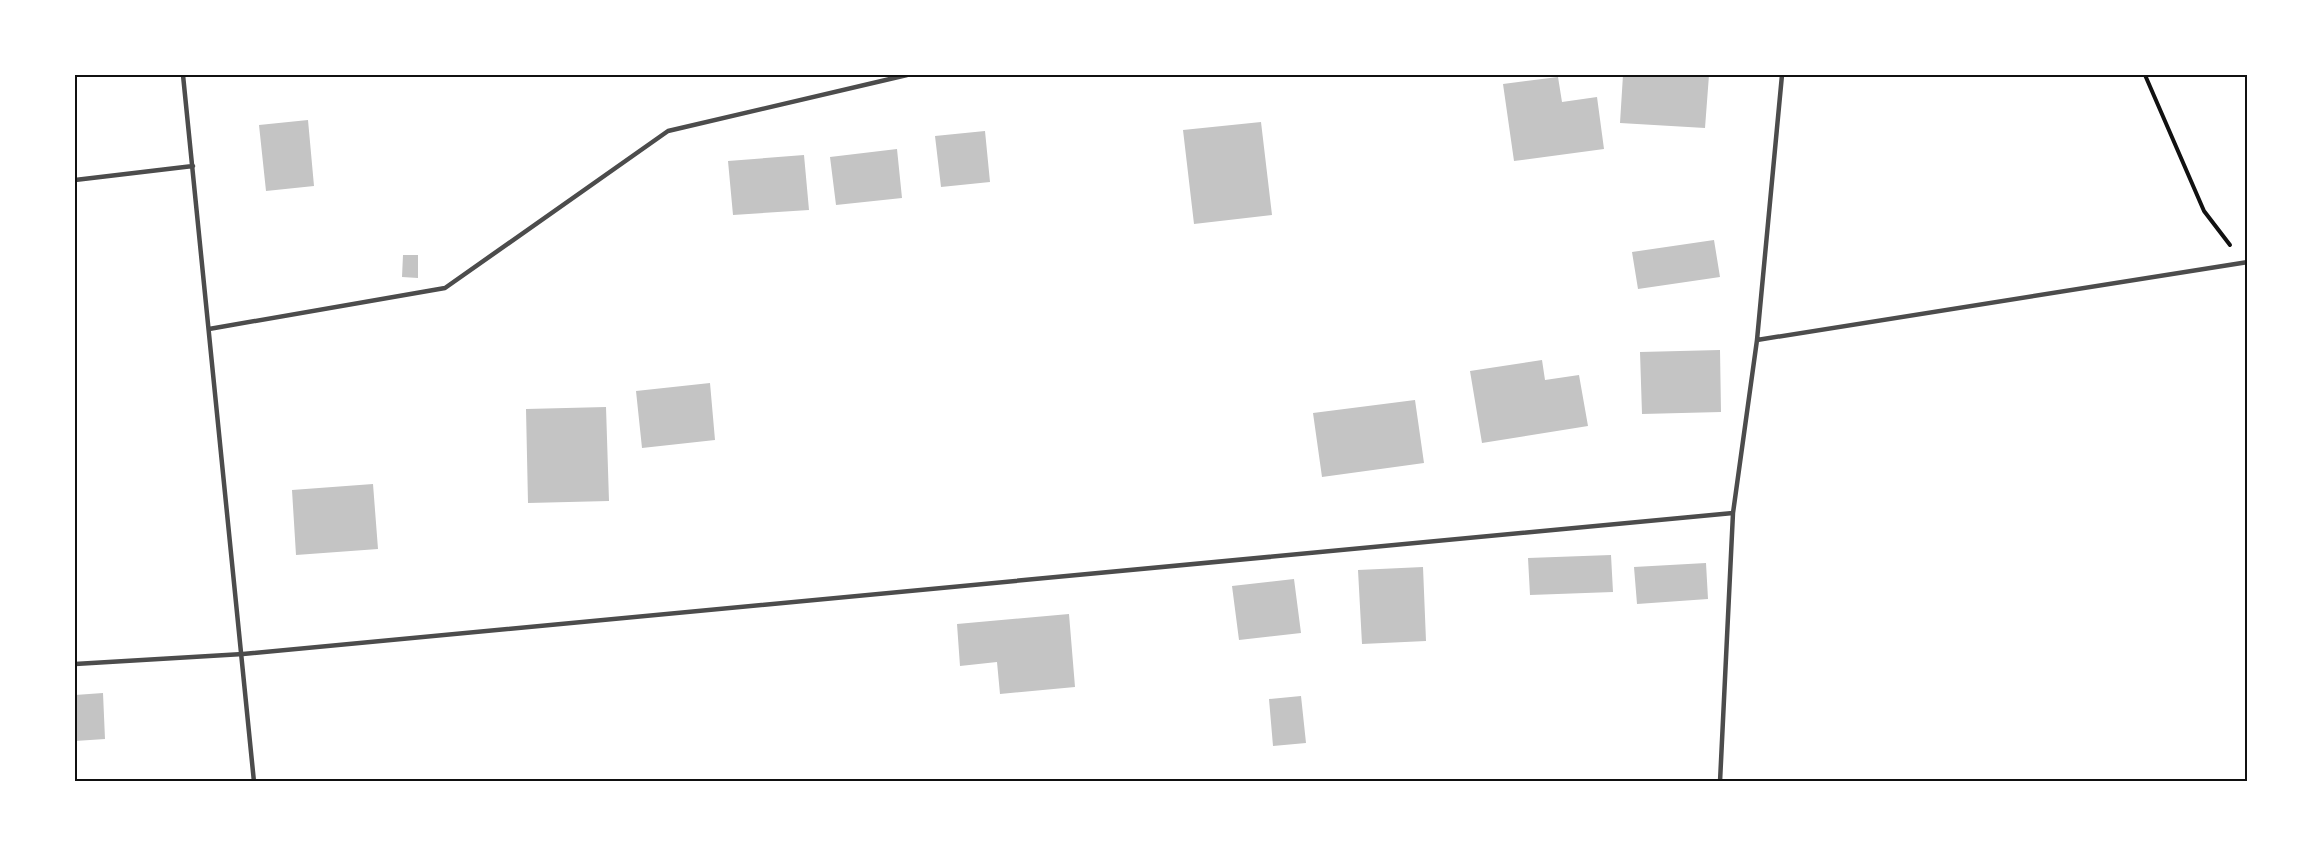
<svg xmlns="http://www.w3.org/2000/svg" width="2323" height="857" viewBox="0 0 2323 857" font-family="'Fira Sans',sans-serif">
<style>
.building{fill:#c4c4c4}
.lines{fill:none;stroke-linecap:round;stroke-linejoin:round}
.path{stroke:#111;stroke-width:4}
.service{stroke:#4c4c4c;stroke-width:4.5}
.neatline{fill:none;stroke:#111;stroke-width:2}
</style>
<rect width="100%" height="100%" fill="#fff"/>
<path class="building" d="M1623,75H1709L1705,128L1620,123Z
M1558,77L1562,102L1597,97L1604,149L1514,161L1503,84Z
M308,120L314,186L266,191L259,125Z
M1261,122L1272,215L1194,224L1183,130Z
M985,131L990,182L941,187L935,136Z
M897,149L902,198L836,205L830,157Z
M804,155L809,210L733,215L728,161Z
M1714,240L1720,277L1638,289L1632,252Z
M403,255H418V278L402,277Z
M1720,350L1721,412L1642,414L1640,352Z
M1542,360L1545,380L1579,375L1588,426L1482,443L1470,371Z
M710,383L715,440L642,448L636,391Z
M1415,400L1424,463L1322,477L1313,413Z
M606,407L609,501L528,503L526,409Z
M373,484L378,549L296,555L292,490Z
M1611,555L1613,592L1530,595L1528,558Z
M1706,563L1708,599L1637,604L1634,567Z
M1423,567L1426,641L1362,644L1358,570Z
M1294,579L1301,633L1239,640L1232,586Z
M1069,614L1075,687L1000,694L997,662L960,666L957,624Z
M103,693L105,739L75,741V695Z
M1301,696L1306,743L1273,746L1269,699Z"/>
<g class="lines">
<path class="path" d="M2145,75L2204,211L2230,245"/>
<path class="service" d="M183,75L254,782
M1782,75L1757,340L2248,262
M75,180L193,166
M209,329L445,288L668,131L907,75
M75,664L243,654L1733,513L1757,340
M1720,782L1733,513"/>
</g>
<rect width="2323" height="857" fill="none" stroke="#ffffff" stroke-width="153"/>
<rect x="76" y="76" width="2170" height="704" class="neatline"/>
</svg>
